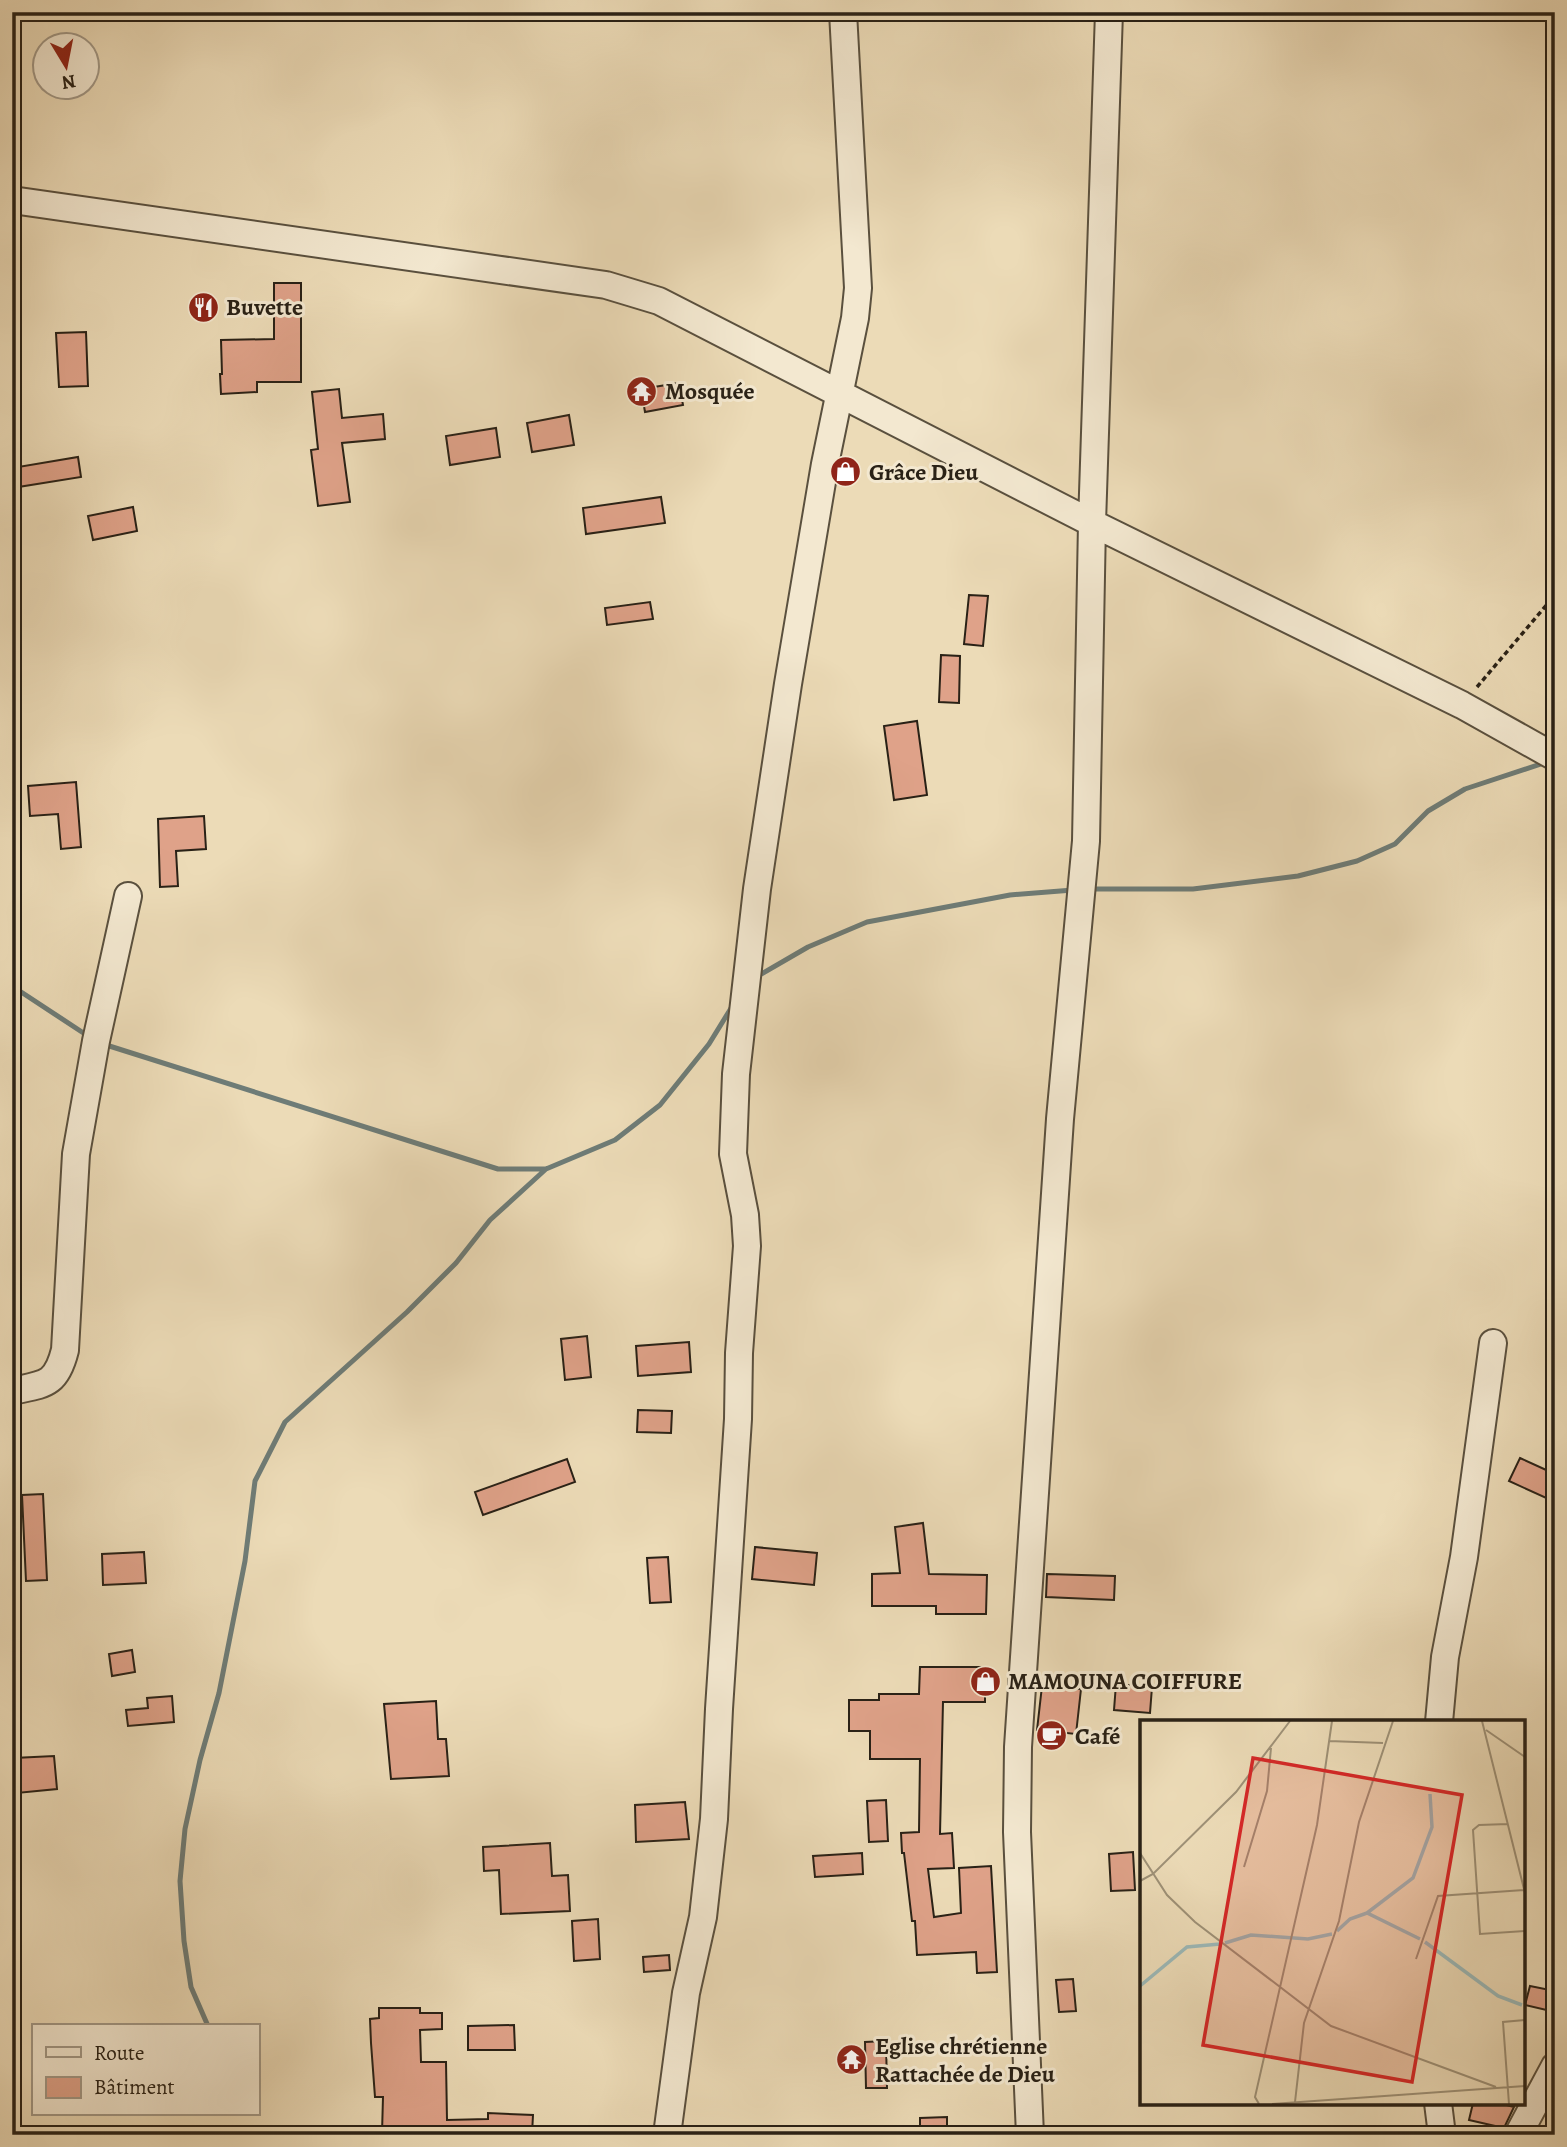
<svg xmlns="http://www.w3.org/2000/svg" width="1567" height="2147" viewBox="0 0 1567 2147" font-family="Alegreya,serif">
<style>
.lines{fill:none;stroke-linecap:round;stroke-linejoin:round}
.stream{stroke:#6e7c77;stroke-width:5}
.building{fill:#dfa289;stroke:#292116;stroke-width:2}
.minor-casing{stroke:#5a503e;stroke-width:30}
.path{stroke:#292116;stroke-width:3.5;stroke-dasharray:5 3.5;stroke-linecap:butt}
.minor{stroke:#f3e8d0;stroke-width:26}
.labels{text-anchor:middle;stroke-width:6;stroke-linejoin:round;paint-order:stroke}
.poi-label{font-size:24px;font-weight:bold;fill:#292116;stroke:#f3e8d0;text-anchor:start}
.inset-river{fill:none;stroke:#9cb9b8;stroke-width:3.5}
.inset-road{fill:none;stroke:#9e9177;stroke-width:2}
.view{fill:#d62828;fill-opacity:0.15;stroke:#d62828;stroke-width:3.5}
.inset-edge{fill:none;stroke:#292116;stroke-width:3.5}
</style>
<rect width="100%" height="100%" fill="#ecdbb7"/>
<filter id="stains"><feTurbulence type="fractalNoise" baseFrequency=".00286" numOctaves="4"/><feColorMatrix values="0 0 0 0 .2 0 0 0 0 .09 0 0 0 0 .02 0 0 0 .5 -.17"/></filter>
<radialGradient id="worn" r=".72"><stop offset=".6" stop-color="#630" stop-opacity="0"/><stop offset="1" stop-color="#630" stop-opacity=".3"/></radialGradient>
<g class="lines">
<path class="stream" d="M1090,889H1193L1298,876L1357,861L1395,844L1428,811L1465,789L1547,762
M756,977L808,947L867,922L1010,895L1073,890
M12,986L88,1036
M103,1044L498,1169H546L615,1140L660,1105L709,1044L733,1005
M208,2026L191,1987L184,1941L180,1881L185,1829L200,1760L219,1693L245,1561L255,1481L285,1422L407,1312L456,1263L490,1220L546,1169"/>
</g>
<path class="building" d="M274,283H301V382H257V392L221,394L220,374H222L221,340L274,339Z
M86,332L88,386L59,387L56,333Z
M679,383L683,405L645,412L641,389Z
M339,389L342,418L383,414L385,439L342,443L350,502L318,506L311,450L318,449L312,392Z
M569,415L574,445L532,452L527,423Z
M496,428L500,457L450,465L446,436Z
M78,457L81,477L12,488V468Z
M661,497L665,523L586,534L583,508Z
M133,507L137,531L93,540L88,516Z
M969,595L988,596L983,646L964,644Z
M650,602L653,619L607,625L605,608Z
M941,655L960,656L959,703L939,702Z
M917,721L927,795L894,800L884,726Z
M76,782L81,847L61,849L58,814L30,816L28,786Z
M204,816L206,849L176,851L178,886L160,887L158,819Z
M587,1336L591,1377L565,1380L561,1339Z
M689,1342L691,1372L638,1376L636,1346Z
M638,1410L672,1411L671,1433L637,1432Z
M1520,1458L1555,1474V1502L1509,1481Z
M567,1459L575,1482L483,1515L475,1492Z
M43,1494L47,1580L26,1581L22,1495Z
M923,1523L929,1574L987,1575L986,1614H936V1606H872V1574L900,1573L895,1527Z
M755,1547L817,1553L814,1585L752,1579Z
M144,1552L146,1583L103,1585L102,1554Z
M668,1557L671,1602L650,1603L647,1558Z
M1047,1574L1115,1576L1114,1600L1046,1597Z
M132,1650L135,1672L112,1676L109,1654Z
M920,1667H985V1702H943L940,1834L952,1833L954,1868L928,1869L934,1917L961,1913L959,1868L991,1866L997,1972L977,1973L976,1952L917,1955L915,1921H912L904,1853H902L901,1833L919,1832L920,1759H870V1731H849V1700H879V1694H919Z
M1116,1684L1152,1687L1150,1713L1114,1710Z
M1042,1686L1081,1689L1076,1734L1037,1730Z
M172,1696L174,1722L128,1726L126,1710L148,1708L147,1698Z
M436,1701L438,1739H446L449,1776L391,1779L384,1704Z
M54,1756L57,1789L17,1793L14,1758Z
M886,1800L888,1841L869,1842L867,1801Z
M685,1802L689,1839L636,1842L635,1805Z
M550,1843L552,1876L568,1875L570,1911L501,1914L499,1870L484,1871L483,1847Z
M1133,1852L1135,1890L1111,1891L1109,1854Z
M862,1853L863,1874L815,1877L813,1856Z
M598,1919L600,1959L574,1961L572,1921Z
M669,1955L670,1970L644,1972L643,1957Z
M1073,1979L1076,2011L1059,2012L1056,1980Z
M1530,1986L1555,1991V2012L1525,2005Z
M379,2008H420V2013H442V2029L420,2030L421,2062H446L447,2120L488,2119V2113L533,2115L532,2134L440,2135L382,2133L383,2097H375L371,2043L370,2019L379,2018Z
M514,2025L515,2050H468V2026Z
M886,2041L887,2088H866L865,2042Z
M1473,2103H1499L1514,2107L1504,2128L1469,2120Z
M947,2117V2135H920V2118Z"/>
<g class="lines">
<defs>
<path id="minor" d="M12,200L606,285L659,301L1092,523L1462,705L1555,757
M12,1391C44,1384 56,1386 65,1350L76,1154L96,1041L128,896
M1439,1722L1445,1657L1464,1557L1493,1343
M1438,2103L1442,2135
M667,2135L686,1993L703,1917L714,1819L719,1709L738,1419L739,1353L747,1246L745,1215L733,1154L736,1074L757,889L788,684L825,464L855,318L858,288L843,12
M1030,2135L1017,1832L1018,1747L1060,1119L1086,841L1092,523L1109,12
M1518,2135L1555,2066"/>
</defs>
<use href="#minor" class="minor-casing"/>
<path class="path" d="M1477,687L1555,595"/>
<use href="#minor" class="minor"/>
</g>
<defs>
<symbol id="restaurant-disc" viewBox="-11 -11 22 22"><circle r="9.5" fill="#8f2418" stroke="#f3e8d0"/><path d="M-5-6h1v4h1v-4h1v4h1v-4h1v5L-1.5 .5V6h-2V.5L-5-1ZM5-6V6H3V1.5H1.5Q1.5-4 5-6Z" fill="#fff"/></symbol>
<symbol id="temple-disc" viewBox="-11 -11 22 22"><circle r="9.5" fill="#8f2418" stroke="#f3e8d0"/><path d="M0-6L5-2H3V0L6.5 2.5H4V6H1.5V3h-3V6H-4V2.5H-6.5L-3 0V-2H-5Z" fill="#fff"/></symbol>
<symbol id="shop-disc" viewBox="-11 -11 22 22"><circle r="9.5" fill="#8f2418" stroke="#f3e8d0"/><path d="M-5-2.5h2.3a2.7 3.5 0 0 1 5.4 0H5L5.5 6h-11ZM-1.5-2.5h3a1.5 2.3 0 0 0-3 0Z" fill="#fff"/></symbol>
<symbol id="cafe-disc" viewBox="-11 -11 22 22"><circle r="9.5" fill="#8f2418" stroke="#f3e8d0"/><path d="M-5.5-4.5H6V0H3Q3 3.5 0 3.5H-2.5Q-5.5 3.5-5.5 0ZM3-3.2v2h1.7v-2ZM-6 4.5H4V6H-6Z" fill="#fff"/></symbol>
</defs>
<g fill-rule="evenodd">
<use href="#restaurant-disc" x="186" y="290" width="35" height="35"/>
<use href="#temple-disc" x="624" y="374" width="35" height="35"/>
<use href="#shop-disc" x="828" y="454" width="35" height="35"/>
<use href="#shop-disc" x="968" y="1664" width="35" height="35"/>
<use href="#cafe-disc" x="1034" y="1718" width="35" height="35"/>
<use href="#temple-disc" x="834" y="2042" width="35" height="35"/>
</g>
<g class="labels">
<g class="poi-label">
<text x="226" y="315">Buvette</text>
<text x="665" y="399">Mosquée</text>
<text x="869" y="480">Grâce Dieu</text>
<text x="1008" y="1689">MAMOUNA COIFFURE</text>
<text x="1075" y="1744">Café</text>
<text x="875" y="2054">Eglise chrétienne<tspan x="875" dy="28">Rattachée de Dieu</tspan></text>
</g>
</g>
<g transform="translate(1140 1720)">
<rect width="385" height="385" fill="#ecdbb7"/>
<path class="inset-river" d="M227,193L273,158L292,107L290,74M197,211L210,199L227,193L280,219M285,222L358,276L382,285M85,223L111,215L168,219L192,214M0,266L47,227L80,224"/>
<path class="inset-road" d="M342,1L385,173M346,10L385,37M189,21L243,23M368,104L339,105L333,110L340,214L385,211M0,133L27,175L55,202L191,306L356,367M104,147L127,71L131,28M0,161L13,154L96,72L150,1M276,239L298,176L384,170M155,382L164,303L199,201L219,102L253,1M119,384L115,377L177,105L192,1M132,384L385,366M369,384L363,302L385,300"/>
<path class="view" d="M113,38L322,75L272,362L63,325Z"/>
<rect width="385" height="385" class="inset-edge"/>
</g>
<rect width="1567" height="2147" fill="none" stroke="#ecdbb7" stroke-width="42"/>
<rect x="14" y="14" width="1539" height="2119" fill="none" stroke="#292116" stroke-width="3.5"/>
<rect x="21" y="21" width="1525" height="2105" fill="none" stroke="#292116" stroke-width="2"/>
<rect x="32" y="2024" width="228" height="91" fill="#f3e8d0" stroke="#a29886" stroke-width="2"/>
<rect x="46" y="2047" width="35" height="10" fill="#f3e8d0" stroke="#a29886" stroke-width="2"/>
<text x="94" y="2060" font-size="21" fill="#292116">Route</text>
<rect x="46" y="2077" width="35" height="21" fill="#dfa289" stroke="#a29886" stroke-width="2"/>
<text x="94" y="2094" font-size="21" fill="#292116">Bâtiment</text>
<g transform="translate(66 66) rotate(170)"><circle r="33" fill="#f3e8d0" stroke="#a29886" stroke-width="2"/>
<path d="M0-5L12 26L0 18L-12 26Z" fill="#8f2418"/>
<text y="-10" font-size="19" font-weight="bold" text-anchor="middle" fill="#292116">N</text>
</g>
<rect width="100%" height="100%" filter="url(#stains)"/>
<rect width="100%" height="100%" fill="url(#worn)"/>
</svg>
